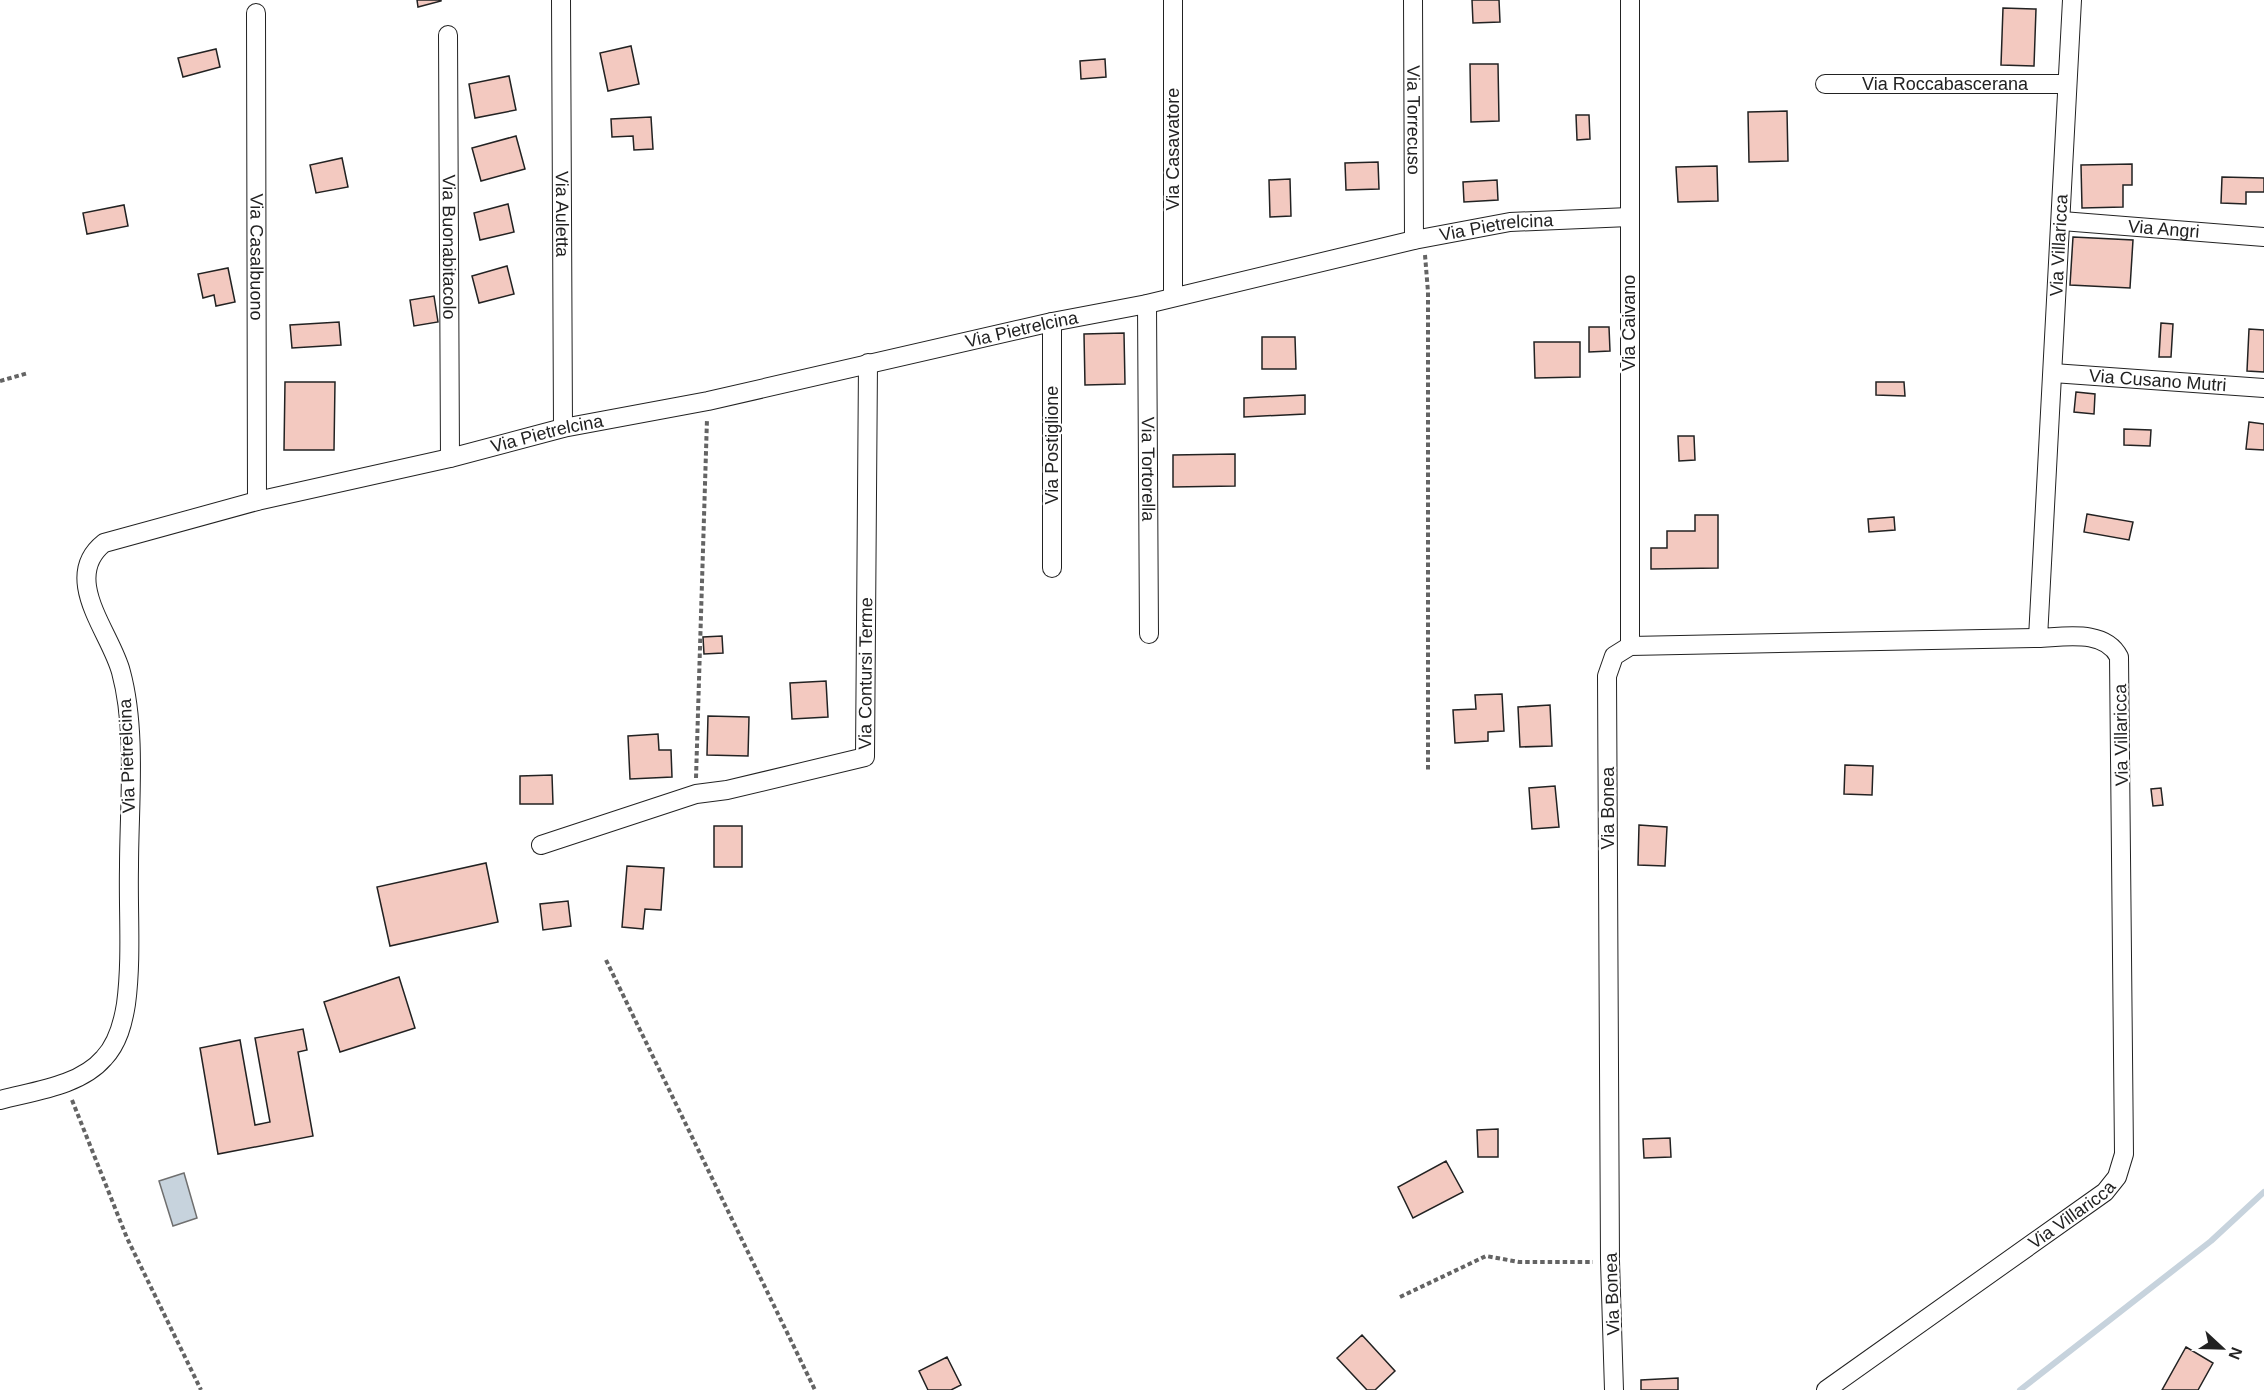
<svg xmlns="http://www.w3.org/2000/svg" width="2264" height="1390" viewBox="0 0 2264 1390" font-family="Arial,sans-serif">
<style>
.water{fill:#c7d3dd;stroke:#6f6f6f;stroke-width:1.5}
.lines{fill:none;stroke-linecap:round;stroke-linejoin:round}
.stream{stroke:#c7d3dd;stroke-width:6}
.building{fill:#f3c9c0;stroke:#222;stroke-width:1.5}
.street-casing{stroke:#222;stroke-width:20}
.path{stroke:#646464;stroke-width:4;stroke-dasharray:4.5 3;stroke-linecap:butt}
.street{stroke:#fff;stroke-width:18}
.labels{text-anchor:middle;stroke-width:4.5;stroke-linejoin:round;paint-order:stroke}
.street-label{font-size:18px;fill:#222;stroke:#fff}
</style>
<rect width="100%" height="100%" fill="#fff"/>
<path class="water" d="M184,1173L197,1218L173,1226L159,1181Z"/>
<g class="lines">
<path class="stream" d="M2020,1390L2211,1241L2264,1192"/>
</g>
<path class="building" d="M417,0H441V1L418,7Z
M1472,0H1499L1500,22L1473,23Z
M2003,8L2036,9L2034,66L2001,65Z
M631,46L639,84L608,91L600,53Z
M216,49L220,67L183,77L178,58Z
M1105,59L1106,77L1081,79L1080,61Z
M1470,64H1498L1499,121L1471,122Z
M509,76L516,110L475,118L469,84Z
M1787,111L1788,161L1749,162L1748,112Z
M1576,115H1589L1590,139L1577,140Z
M651,117L653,149L634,150L633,136L612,137L611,119Z
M516,136L525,169L481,181L472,148Z
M342,158L348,187L316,193L310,165Z
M1378,162L1379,189L1346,190L1345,163Z
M2132,164V185H2123V207L2082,208L2081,165Z
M1717,166L1718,201L1678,202L1676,167Z
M2222,177L2264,178V192H2246V204L2221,203Z
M1290,179L1291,216L1270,217L1269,180Z
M1497,180L1498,200L1464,202L1463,182Z
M508,204L514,232L480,240L474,213Z
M124,205L128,226L87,234L83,213Z
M2073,237L2133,240L2130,288L2070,285Z
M507,266L514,294L479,303L472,276Z
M228,268L235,302L216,306L214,295L203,298L198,274Z
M434,296L438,322L414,326L410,300Z
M339,322L341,345L292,348L290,325Z
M2161,323L2173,324L2171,357H2159Z
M1589,327H1609L1610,351L1589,352Z
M2249,329L2264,330V372L2247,371Z
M1124,333L1125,384L1085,385L1084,334Z
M1262,337H1295L1296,369H1262Z
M1534,342H1580V377L1535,378Z
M285,382H335L334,450H284Z
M1876,382H1904L1905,396L1876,395Z
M2076,392L2095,394L2094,414L2074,412Z
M1305,395V414L1244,417V398Z
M2249,422L2264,424V450L2246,449Z
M2124,429L2151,430L2150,446L2124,445Z
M1678,436H1694L1695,460L1679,461Z
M1235,454V486L1173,487V455Z
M2087,514L2133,522L2129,540L2084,532Z
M1695,515H1718V568L1651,569V548H1667V531H1695Z
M1894,517L1895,530L1869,532L1868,519Z
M722,636L723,653L704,654L703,637Z
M826,681L828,717L792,719L790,683Z
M1502,694L1504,731L1488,732V741L1455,743L1453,710L1476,709L1475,695Z
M1550,705L1552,746L1520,747L1518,707Z
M708,716L749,717L748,756L707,755Z
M658,734L659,750H671L672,777L630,779L628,736Z
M1845,765L1873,766L1872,795L1844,794Z
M552,775L553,804H520V776Z
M1555,786L1559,827L1532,829L1529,788Z
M2161,788L2163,805L2153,806L2151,789Z
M1639,825L1667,827L1665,866L1638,865Z
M714,826H742V867H714Z
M486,863L498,922L390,946L377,887Z
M627,866L664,868L661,910L645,909L643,929L622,927Z
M568,901L571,926L543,930L540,904Z
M399,977L415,1028L340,1052L324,1002Z
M303,1029L307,1050L298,1052L313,1136L218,1154L200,1048L240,1040L255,1125L270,1122L255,1038Z
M1498,1129V1157H1478L1477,1130Z
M1670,1138L1671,1157L1644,1158L1643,1139Z
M1446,1161L1463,1192L1413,1218L1398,1187Z
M1362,1335L1395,1371L1375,1390H1367L1337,1358Z
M2186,1347L2213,1363L2198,1390H2162Z
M947,1357L961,1385L951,1390H928L919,1371Z
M1678,1378V1390H1641V1380Z"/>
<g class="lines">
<defs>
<g id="street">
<path id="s1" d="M561,0L563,428"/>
<path id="s2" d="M1413,0L1414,240"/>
<path id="s3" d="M256,13L257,501"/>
<path id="s4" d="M448,35L450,458"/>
<path id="s5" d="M1825,84H2066"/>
<path id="s6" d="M2062,221L2264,237"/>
<path d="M1173,297V0"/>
<path id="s7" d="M1147,304L1149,634"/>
<path d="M1052,322V568"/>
<path id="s8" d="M2053,373L2264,388"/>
<path d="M1630,646V0"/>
<path id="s9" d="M541,845L696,794L727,790L865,757L868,363"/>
<path id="s10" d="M0,1100C34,1091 80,1086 104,1058C118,1043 123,1023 126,1004C132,959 128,912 129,867C129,805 137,731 121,672C111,633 60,578 104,543L257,501L450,458L563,428L708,401L1052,322L1147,304L1414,240L1510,222L1629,217"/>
<path d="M1614,1390L1610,1261L1607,676L1614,656L1630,646L2038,638"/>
<path id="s11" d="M1826,1390L2105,1192L2117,1177L2124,1154L2119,657C2105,629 2065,637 2038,638L2072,0"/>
</g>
</defs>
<use href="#street" class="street-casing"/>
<path class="path" d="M1425,255L1428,292V770
M0,381L28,373
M696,778L707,419
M606,960L815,1390
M72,1100L127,1238L201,1390
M1400,1297L1486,1256L1519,1262H1593"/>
<use href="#street" class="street"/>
</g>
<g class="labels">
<g class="street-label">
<text dy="6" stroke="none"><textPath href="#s5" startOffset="120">Via Roccabascerana</textPath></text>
<text dy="6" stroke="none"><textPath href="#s2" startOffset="120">Via Torrecuso</textPath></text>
<text transform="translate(1173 149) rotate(-90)" y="6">Via Casavatore</text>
<text dy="6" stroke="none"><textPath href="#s1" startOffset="214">Via Auletta</textPath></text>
<text dy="6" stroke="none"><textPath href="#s10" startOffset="2076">Via Pietrelcina</textPath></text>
<text dy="6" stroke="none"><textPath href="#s6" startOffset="102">Via Angri</textPath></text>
<text dy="6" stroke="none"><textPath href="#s11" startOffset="1364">Via Villaricca</textPath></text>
<text dy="6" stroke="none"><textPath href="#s4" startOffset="212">Via Buonabitacolo</textPath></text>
<text dy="6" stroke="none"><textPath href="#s3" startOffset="244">Via Casalbuono</textPath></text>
<text transform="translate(1629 323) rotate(-90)" y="6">Via Caivano</text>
<text dy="6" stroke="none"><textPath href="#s10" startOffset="1590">Via Pietrelcina</textPath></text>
<text dy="6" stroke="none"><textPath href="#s8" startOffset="105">Via Cusano Mutri</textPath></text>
<text dy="6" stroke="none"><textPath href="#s10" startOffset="1104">Via Pietrelcina</textPath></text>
<text transform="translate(1052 445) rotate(-90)" y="6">Via Postiglione</text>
<text dy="6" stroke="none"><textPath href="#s7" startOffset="165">Via Tortorella</textPath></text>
<text dy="6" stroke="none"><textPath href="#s9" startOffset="420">Via Contursi Terme</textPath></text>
<text transform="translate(2121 735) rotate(-91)" y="6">Via Villaricca</text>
<text transform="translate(127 756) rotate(-92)" y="6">Via Pietrelcina</text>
<text transform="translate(1608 808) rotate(-90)" y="6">Via Bonea</text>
<text dy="6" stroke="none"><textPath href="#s11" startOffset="302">Via Villaricca</textPath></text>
<text transform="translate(1612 1294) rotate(-92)" y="6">Via Bonea</text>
</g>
</g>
<g transform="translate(2222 1348) rotate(112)" stroke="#ffffff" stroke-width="4.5" paint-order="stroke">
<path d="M0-4.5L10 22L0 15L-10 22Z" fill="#222222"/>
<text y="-9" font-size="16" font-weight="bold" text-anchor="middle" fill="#222222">N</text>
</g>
</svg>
